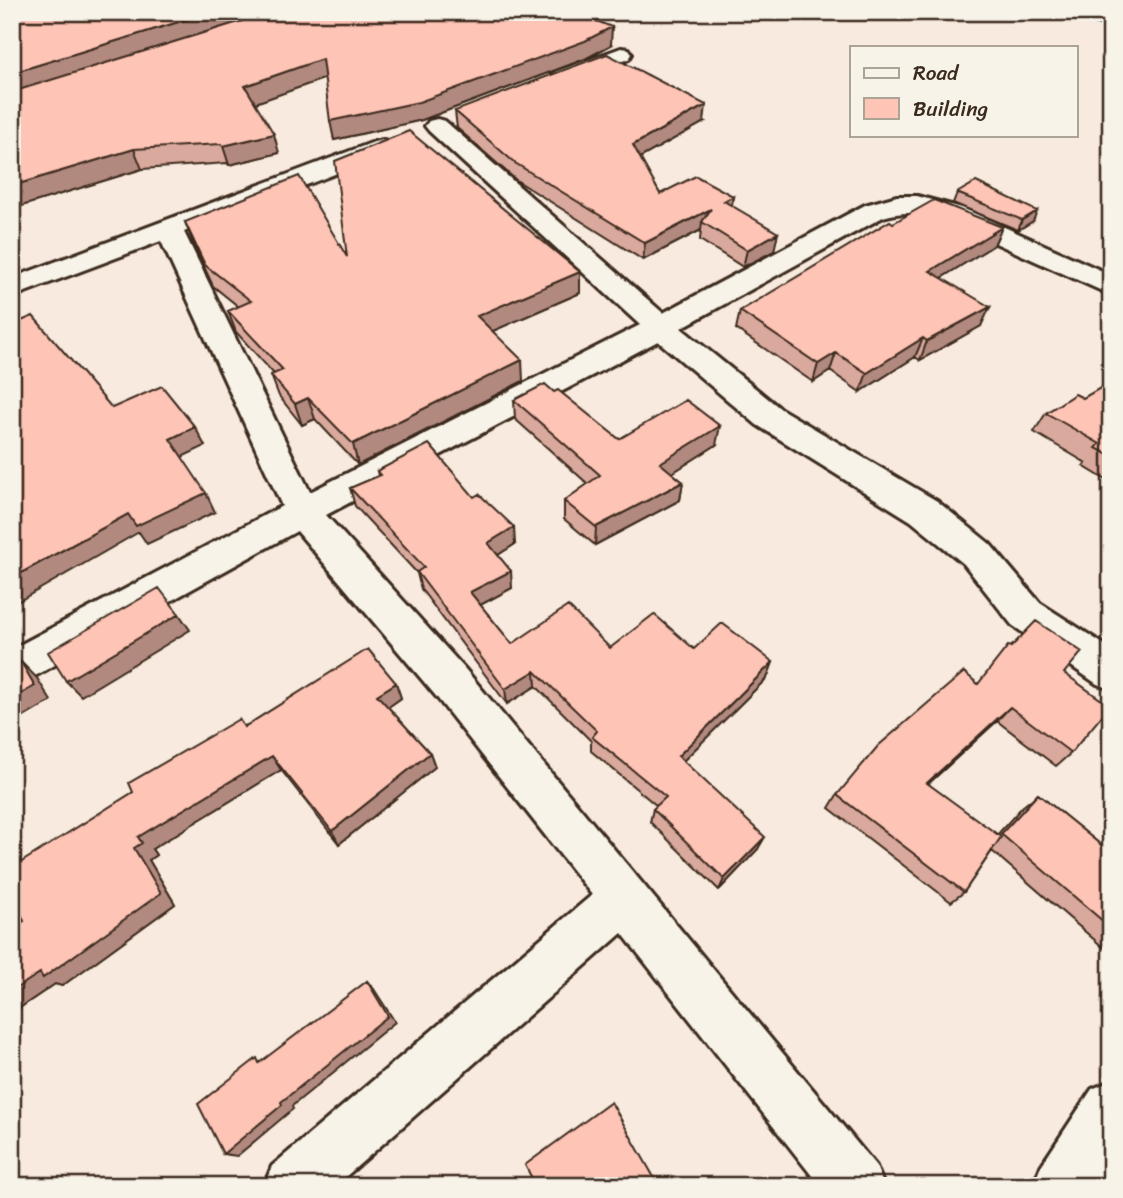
<svg xmlns="http://www.w3.org/2000/svg" width="1123" height="1198" viewBox="0 0 1123 1198" font-family="Sriracha,sans-serif">
<style>
.lines{fill:none;stroke-linecap:round;stroke-linejoin:round}
.stream{fill:#698c98;fill-rule:evenodd}
.street-casing{stroke:#3b2a1e;stroke-width:6}
.street{fill:#f7f3e8;fill-rule:evenodd}
.wall{fill:#daa99d;stroke:#3b2a1e;stroke-width:2}
.shaded-wall{fill:#b2897f;stroke:#3b2a1e;stroke-width:2}
.building{fill:#fec4b6;stroke:#3b2a1e;stroke-width:2}
</style>
<rect width="100%" height="100%" fill="#f8eade"/>
<filter id="ink" filterUnits="userSpaceOnUse"><feTurbulence type="fractalNoise" baseFrequency=".0143" numOctaves="2"/><feDisplacementMap in="SourceGraphic" scale="14" xChannelSelector="R" yChannelSelector="G"/><feConvolveMatrix kernelMatrix="1 2 1 2 8 2 1 2 1" color-interpolation-filters="sRGB"/></filter>
<g filter="url(#ink)">
<g class="lines">
<path class="stream" d="M1064,12H1073L1111,27V31Z"/>
<defs>
<path id="street" d="M621,48L629,49L632,54L629,59L563,84L555,82L552,77L555,72Z
M437,119L445,121L663,313L865,205L897,196H917L962,208L1111,275V295L944,220C922,213 906,210 883,217L681,328L781,409L937,501L990,544L1040,603L1111,649V689L1097,684L1012,625L964,564L911,521L757,425L658,341L326,515L465,669L876,1166L884,1186H820L622,933L335,1186H264L272,1166L592,895L435,695L297,531L26,681L12,687V649L282,506L161,241L12,297V278L374,142L383,140L392,142L395,147L392,152L184,232L310,492L640,325L429,131L425,126L429,121Z
M1111,1081V1159L1094,1186H1033L1041,1166L1092,1089Z"/>
</defs>
<use href="#street" class="street-casing"/>
<use href="#street" class="street"/>
</g>
<path class="wall" d="M12,12L611,45L585,59L422,120L334,140L325,78L255,103L279,153L229,165L227,163L142,169L12,209Z
M455,111L704,122L640,158L660,194L733,196L732,206L774,251L743,267L700,240L701,230L643,260L516,180L457,128Z
M957,193L1033,221L1018,230L953,203Z
M185,222L347,257L580,272V293L493,331L523,381L358,465L315,419L302,425L279,396L271,375L274,374L236,332L228,311L239,307L213,286L193,243Z
M893,223L1002,227L994,245L941,278L981,326L920,360L915,357L860,392L830,371L813,382L736,329L740,311Z
M1111,382V483L1083,466L1086,463L1034,432L1046,413L1083,398Z
M554,392L619,439L716,445L672,473L683,482L680,500L595,545L564,519V501L588,484L515,419L514,400Z
M377,471L474,497L515,544L498,555L512,588L480,605L512,644L610,648L694,649L773,662L767,678L683,761L758,849L719,890L650,822L653,809L657,806L591,751V741L536,686L507,704L421,589L417,573L355,506L350,488L378,476Z
M1064,673L1071,753L1056,766L997,721L928,784L997,835L1022,807L1038,794L1111,853V945L1104,948L992,851L964,892L951,902L829,808L837,795L978,684Z
M396,683L401,698L388,707L430,753L435,767L339,844L281,770L152,849L156,855L149,860L175,904L62,986L55,984L12,1013V928L24,921L244,726Z"/>
<path class="shaded-wall" d="M211,12H274L12,95V73Z
M612,27L611,45L585,59L422,120L334,140L330,121Z
M322,59L326,78L250,105L245,86Z
M706,105L704,122L632,162L633,145Z
M274,134L279,153L229,165L223,146Z
M134,149L142,169L12,209V186Z
M733,196L730,213L724,201Z
M711,209L702,222L701,230L643,260L645,243Z
M1037,211L1033,221L1018,230L1022,220Z
M1002,227L994,245L922,290L930,271Z
M778,233L774,251L743,267L747,250Z
M580,272V293L479,337L477,316Z
M990,307L981,326L920,360L927,341Z
M923,338L915,357L860,392L867,373Z
M836,353L830,371L813,382L818,364Z
M522,360L523,381L358,465L353,444Z
M308,398L315,419L302,425L295,404Z
M720,426L716,445L658,482L660,463Z
M195,427L205,446L180,458L170,439Z
M683,482L680,500L595,545L596,527Z
M206,493L215,512L147,544L139,532L12,605V578L128,514Z
M514,527L515,544L490,560L488,543Z
M511,571L512,588L473,609L470,592Z
M179,614L190,630L81,696L66,681Z
M21,662L37,678L51,701L12,724V699Z
M773,662L767,678L674,770L678,756Z
M535,671L536,686L507,704L505,689Z
M396,683L401,698L383,711L377,695Z
M1010,707L997,721L915,796L927,783Z
M430,753L435,767L339,844L332,831Z
M272,756L281,770L152,849L156,855L149,860L175,904L62,986L55,984L12,1013V991L134,848L138,837Z
M765,837L758,849L719,890L724,879Z
M367,981L374,989L395,1022L292,1106L293,1109L237,1156L223,1154L281,1102Z"/>
<path class="building" d="M12,12H211L12,73Z
M271,12H574L612,27L585,41L419,102L330,121L322,59L245,86L274,134L223,146L221,144L134,149L12,186V92Z
M607,54L706,105L633,145L660,194L696,176L733,196L724,201L778,233L747,250L702,222L711,209L645,243L515,163L455,111Z
M409,131L580,272L477,316L522,360L353,444L308,398L295,404L271,375L283,370L228,311L251,301L205,265L185,222L299,176L347,257L335,161Z
M976,182L1037,211L1022,220L957,193Z
M934,200L1002,227L930,271L990,307L927,341L923,338L867,373L836,353L818,364L740,311L890,221L893,223Z
M33,316L112,408L162,386L195,427L170,439L206,493L136,526L128,514L12,578V325Z
M1111,382V456L1096,448L1100,444L1046,413L1075,394L1083,398Z
M545,384L554,392L558,390L619,439L686,400L720,426L660,463L683,482L596,527L564,501L600,475L514,400Z
M429,444L474,497L479,494L514,527L488,543L511,571L470,592L512,644L568,606L610,648L654,614L694,649L722,623L773,662L678,756L765,837L724,879L653,809L666,797L592,737L597,731L535,671L505,689L417,572L424,567L350,488L381,475L377,471Z
M159,588L179,614L66,681L48,652Z
M1036,621L1082,652L1064,673L1110,706L1071,753L1010,707L927,783L1001,837L964,892L837,795L878,746L964,672L978,684L1008,646L1011,647Z
M368,649L396,683L377,695L430,753L332,831L272,756L138,837L142,843L134,848L161,893L43,978L40,973L12,991V928L24,921L12,893V868L133,792L129,783L239,719L244,727Z
M21,662L35,686L12,699V666Z
M1038,794L1111,853V928L1001,834Z
M367,981L388,1016L281,1102L282,1105L223,1154L198,1104L257,1058L259,1063Z
M611,1102L659,1186H536L525,1165Z"/>
</g>
<rect width="1123" height="1198" fill="none" stroke="#f7f3e8" stroke-width="42"/>
<rect x="21" y="21" width="1081" height="1156" fill="none" stroke="#3b2a1e" stroke-width="2.5" filter="url(#ink)"/>
<rect x="850" y="46" width="228" height="91" fill="#f7f3e8" stroke="#aca397" stroke-width="2"/>
<rect x="864" y="68" width="35" height="10" fill="#f7f3e8" stroke="#aca397" stroke-width="2"/>
<text x="913" y="80" font-size="21" fill="#3b2a1e">Road</text>
<rect x="864" y="98" width="35" height="21" fill="#fec4b6" stroke="#aca397" stroke-width="2"/>
<text x="913" y="116" font-size="21" fill="#3b2a1e">Building</text>
</svg>
